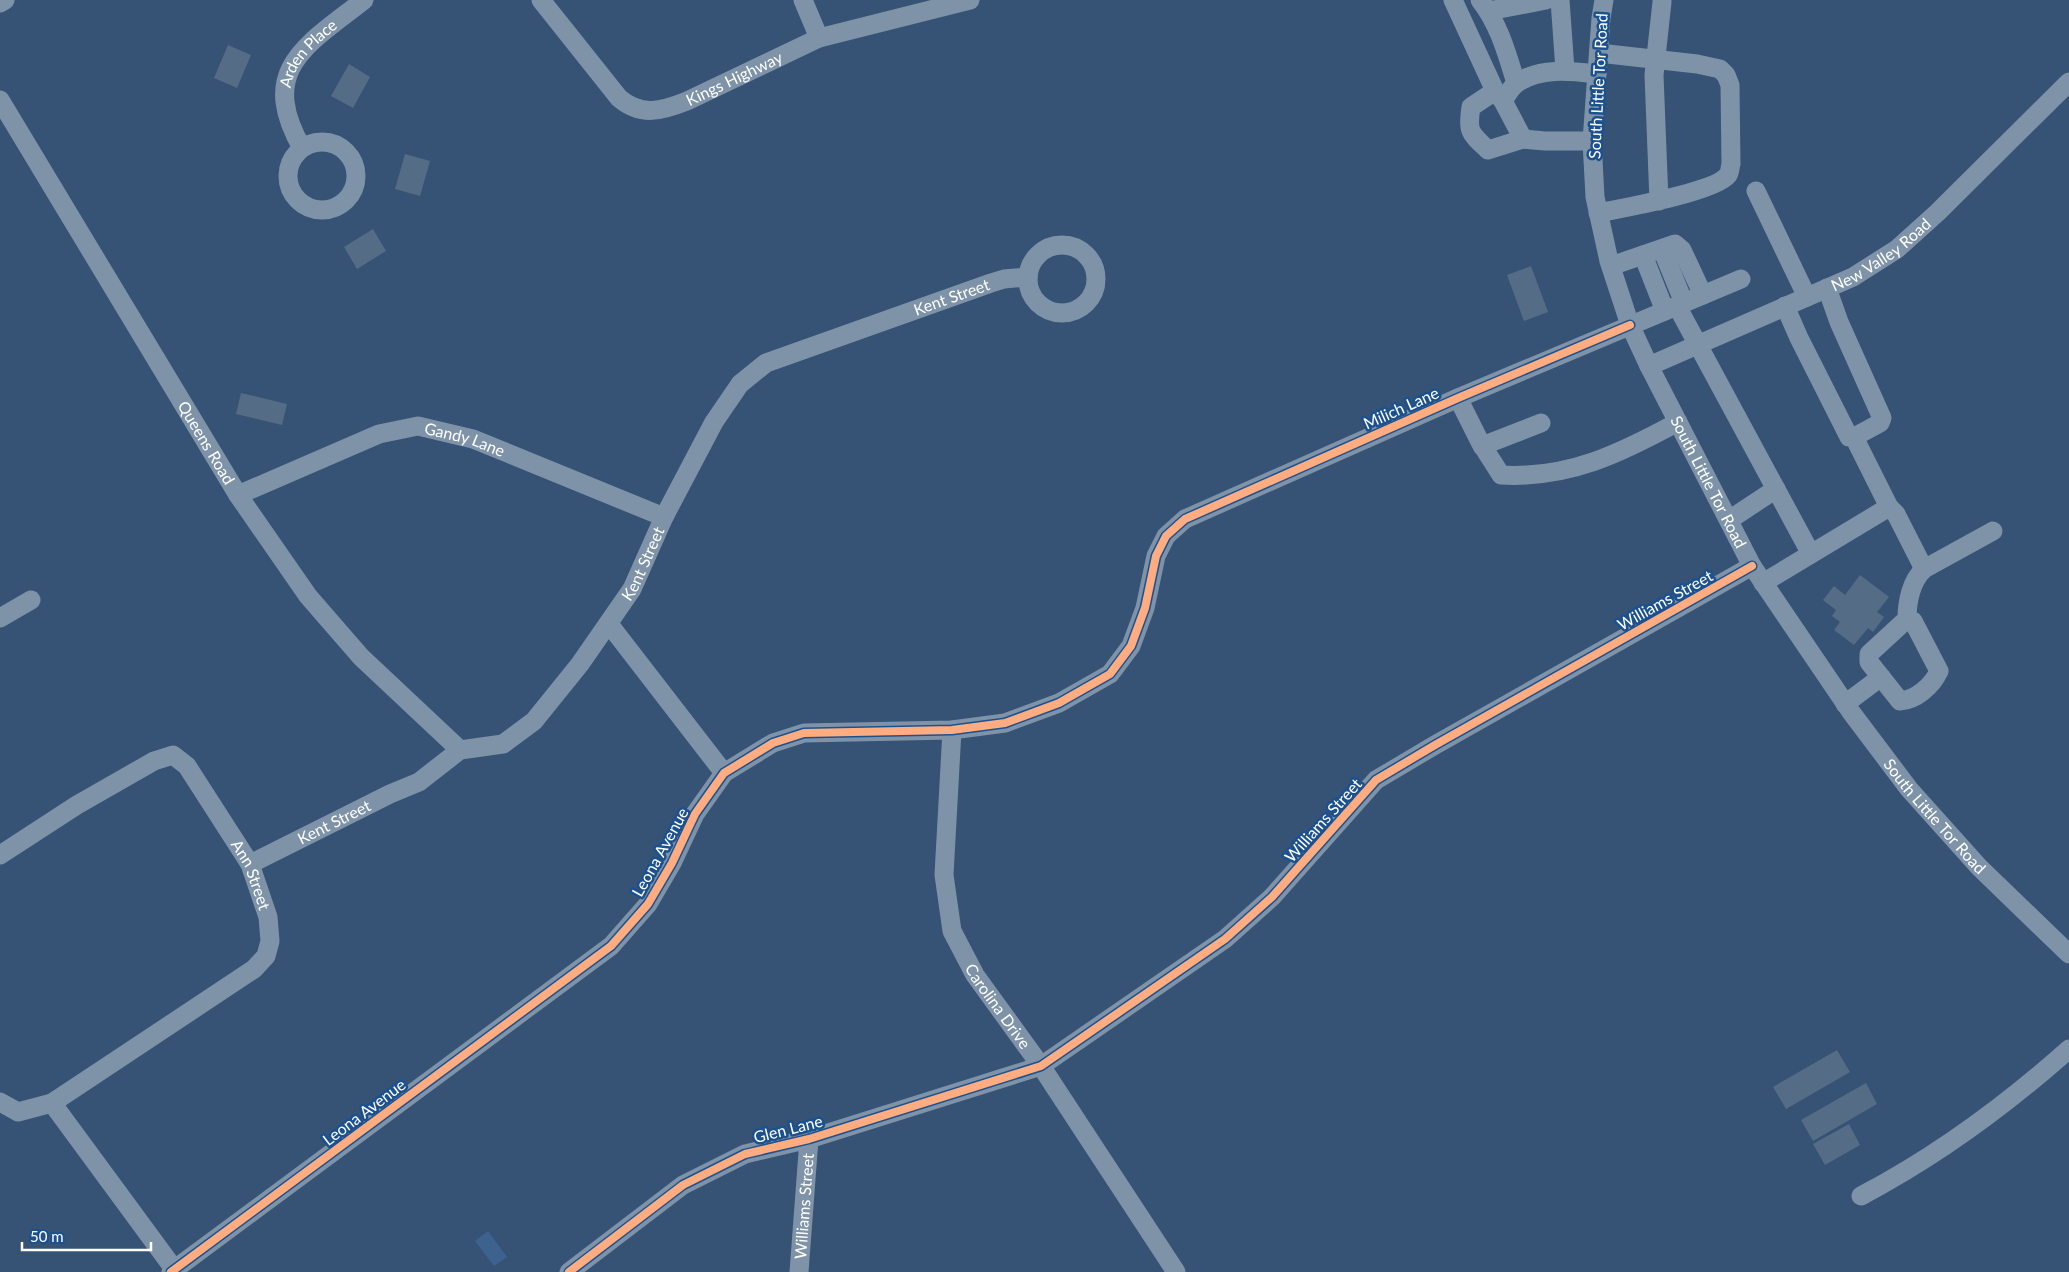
<svg xmlns="http://www.w3.org/2000/svg" width="2069" height="1272" viewBox="0 0 2069 1272" font-family="Lato,sans-serif">
<style>
.water{fill:#3d628e}
.building{fill:#556c86}
.lines{fill:none;stroke-linecap:round;stroke-linejoin:round}
.minor{stroke:#7e93a8;stroke-width:19}
.cycleway-casing{stroke:#1c518f;stroke-width:11}
.cycleway{stroke:#ffac80;stroke-width:8}
.labels{text-anchor:middle;stroke-width:5;stroke-linejoin:round;paint-order:stroke}
.street-label{font-size:16px;fill:#fff;stroke:#1c518f}
</style>
<rect width="100%" height="100%" fill="#365375"/>
<path class="water" d="M488,1231L507,1257L494,1266L475,1241Z"/>
<path class="building" d="M228,45L251,55L237,88L214,78Z
M349,64L370,77L353,108L331,96Z
M405,154L430,161L420,196L395,189Z
M373,229L386,251L357,269L344,247Z
M1531,266L1548,312L1524,321L1507,275Z
M241,393L287,404L282,425L236,414Z
M1860,575L1889,597L1877,612L1884,617L1873,632L1868,628L1854,645L1834,630L1840,622L1832,616L1836,610L1823,600L1834,586L1845,595Z
M1837,1050L1850,1072L1786,1109L1773,1087Z
M1866,1083L1877,1104L1813,1141L1801,1120Z
M1849,1124L1860,1145L1825,1165L1813,1144Z"/>
<g class="lines">
<g class="minor">
<path id="s1" d="M541,0L619,98C641,117 662,111 687,101L819,38L970,0"/>
<path d="M803,0L819,38"/>
<path d="M1453,0L1495,91L1503,101L1523,139"/>
<path d="M1480,0C1499,24 1507,54 1516,83"/>
<path d="M1560,0L1565,70"/>
<path id="s2" d="M1604,0L1601,18L1592,141L1595,197L1609,261L1630,325L1649,366L1752,566L1851,712L1909,789L1979,867L2069,954"/>
<path d="M0,3L5,0"/>
<path d="M1489,11L1546,0"/>
<path d="M1495,91L1471,107C1467,132 1470,133 1488,150L1523,139L1545,141H1592"/>
<path id="s3" d="M0,100L238,495L308,596L361,657L460,750"/>
<path d="M1503,101C1507,95 1511,87 1517,83C1540,67 1571,71 1597,74"/>
<circle cx="322" cy="176" r="34"/>
<path id="s4" d="M302,148C257,69 307,45 364,0"/>
<path d="M1756,191L1807,297"/>
<path d="M1659,201L1654,75L1662,2"/>
<path d="M1598,213C1623,208 1715,192 1728,175C1730,172 1730,167 1731,164L1730,85L1726,75L1720,69L1697,64L1599,53"/>
<circle cx="1062" cy="279" r="34"/>
<path d="M1662,249L1684,303"/>
<path d="M1643,255L1665,311"/>
<path d="M1611,266L1675,244L1682,250L1703,295"/>
<path d="M1827,288L1839,322L1882,418L1880,423L1854,437"/>
<path d="M1677,306L1811,554"/>
<path d="M1785,306L1799,338L1849,437H1854L1889,507"/>
<path id="s5" d="M1649,366L1853,277L1897,249L1938,212L2069,82"/>
<path d="M1458,398L1480,442L1501,475C1569,479 1621,453 1678,422"/>
<path d="M1482,446L1541,423"/>
<path id="s6" d="M238,495L379,434L418,426L473,439L664,517"/>
<path d="M1729,520L1776,489"/>
<path d="M1763,583L1889,507L1896,514L1924,569"/>
<path d="M0,618L31,600"/>
<path d="M1907,619L1913,621L1939,671C1932,686 1916,700 1900,701L1869,662V654L1907,619C1907,602 1911,581 1924,569L1993,531"/>
<path d="M609,624L724,773"/>
<path d="M1845,704L1881,677"/>
<path id="s7" d="M952,730L944,875L952,931L975,975L1041,1066L1176,1272"/>
<path id="s8" d="M0,855L77,805L154,761L173,755L187,766L250,864L268,917L270,941L266,956L254,969L52,1103L18,1112L0,1102"/>
<path id="s9" d="M250,864L390,794L419,782L460,750L503,744L534,721L580,664L632,589L664,517L714,422L740,384L766,363L991,283L1004,279L1028,277"/>
<path d="M52,1103L174,1269"/>
<path d="M1861,1196C1937,1156 2005,1106 2069,1049"/>
<path d="M171,1272L611,946L648,904L672,863L695,814L724,773L773,743L804,733L952,730L1005,723L1059,703L1110,674L1131,646L1145,608L1156,556L1166,536L1185,519L1458,398L1741,279"/>
<path d="M569,1272L683,1185L745,1154L809,1139L1041,1066L1225,939L1272,897L1376,780L1435,745L1752,566"/>
<path id="s10" d="M799,1272L809,1139"/>
</g>
<defs>
<path id="cycleway" d="M171,1272L611,946L648,904L672,863L695,814L724,773L773,743L804,733L952,730L1005,723L1059,703L1110,674L1131,646L1145,608L1156,556L1166,536L1185,519L1458,398L1630,325
M569,1272L683,1185L745,1154L809,1139L1041,1066L1225,939L1272,897L1376,780L1435,745L1752,566"/>
</defs>
<use href="#cycleway" class="cycleway-casing"/>
<use href="#cycleway" class="cycleway"/>
</g>
<g class="labels">
<g class="street-label">
<text dy="6" stroke="none"><textPath href="#s4" startOffset="106">Arden Place</textPath></text>
<text dy="6" stroke="none"><textPath href="#s1" startOffset="250">Kings Highway</textPath></text>
<text transform="translate(1598 86) rotate(-87)" y="6">South Little Tor Road</text>
<text dy="6" stroke="none"><textPath href="#s5" startOffset="258">New Valley Road</textPath></text>
<text dy="6" stroke="none"><textPath href="#s9" startOffset="949">Kent Street</textPath></text>
<text transform="translate(1401 408) rotate(-24)" y="6">Milich Lane</text>
<text dy="6" stroke="none"><textPath href="#s6" startOffset="242">Gandy Lane</textPath></text>
<text dy="6" stroke="none"><textPath href="#s3" startOffset="400">Queens Road</textPath></text>
<text dy="6" stroke="none"><textPath href="#s2" startOffset="506">South Little Tor Road</textPath></text>
<text dy="6" stroke="none"><textPath href="#s9" startOffset="514">Kent Street</textPath></text>
<text transform="translate(1665 600) rotate(-29)" y="6">Williams Street</text>
<text dy="6" stroke="none"><textPath href="#s2" startOffset="911">South Little Tor Road</textPath></text>
<text transform="translate(1323 820) rotate(-48)" y="6">Williams Street</text>
<text dy="6" stroke="none"><textPath href="#s9" startOffset="94">Kent Street</textPath></text>
<text transform="translate(660 852) rotate(-61)" y="6">Leona Avenue</text>
<text dy="6" stroke="none"><textPath href="#s8" startOffset="345">Ann Street</textPath></text>
<text dy="6" stroke="none"><textPath href="#s7" startOffset="290">Carolina Drive</textPath></text>
<text transform="translate(364 1112) rotate(-37)" y="6">Leona Avenue</text>
<text transform="translate(788 1129) rotate(-14)" y="6">Glen Lane</text>
<text dy="6" stroke="none"><textPath href="#s10" startOffset="66">Williams Street</textPath></text>
</g>
</g>
<path d="M22 1242v8h129v-8" fill="none" stroke="#ffffff" stroke-width="2.5"/>
<text x="30" y="1242" font-size="15" fill="#ffffff" stroke="#1c518f" stroke-width="4" paint-order="stroke">50 m</text>
</svg>
